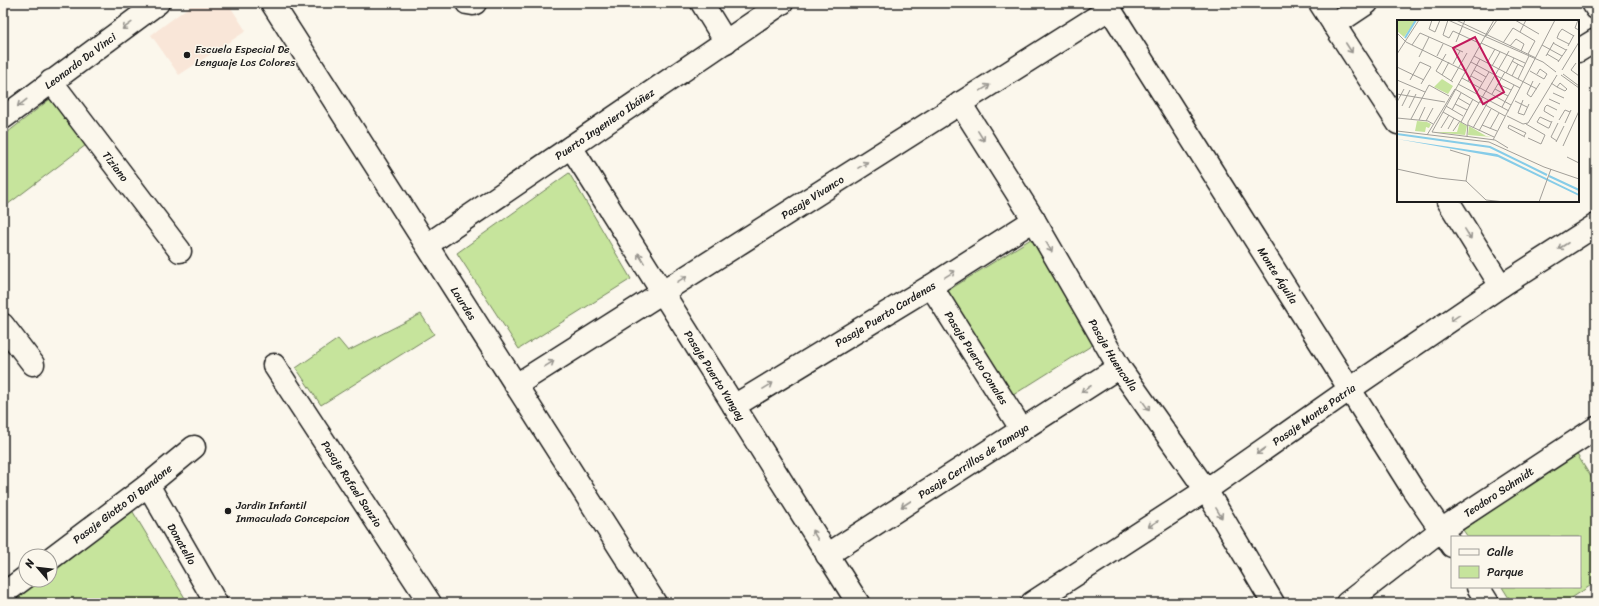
<svg xmlns="http://www.w3.org/2000/svg" width="1599" height="606" viewBox="0 0 1599 606" font-family="Sriracha,sans-serif">
<style>
.built{fill:#f9e6d8}
.green{fill:#c6e49c;stroke:#71805c}
.lines{fill:none;stroke-linecap:round;stroke-linejoin:round}
.minor-casing{stroke:#1c1c1c;stroke-width:25}
.minor{stroke:#fbf7ec;stroke-width:22}
.oneway{stroke:#97948e}
.poi-dot{fill:#1c1c1c;stroke:#fbf7ec;stroke-width:1.5}
.labels{text-anchor:middle;stroke-width:3;stroke-linejoin:round;paint-order:stroke}
.poi-label{font-size:11px;fill:#1c1c1c;stroke:#fbf7ec;text-anchor:start}
.street-label{font-size:11px;fill:#1c1c1c;stroke:#fbf7ec}
.inset-river{fill:none;stroke:#86cce8;stroke-width:2}
.inset-road{fill:none;stroke:#a29f99;stroke-width:1}
.view{fill:#c2185b;fill-opacity:0.15;stroke:#c2185b;stroke-width:2}
.inset-edge{fill:none;stroke:#1c1c1c;stroke-width:2}
</style>
<rect width="100%" height="100%" fill="#fbf7ec"/>
<filter id="ink" filterUnits="userSpaceOnUse"><feTurbulence type="fractalNoise" baseFrequency=".025" numOctaves="2"/><feDisplacementMap in="SourceGraphic" scale="8" xChannelSelector="R" yChannelSelector="G"/><feConvolveMatrix kernelMatrix="1 2 1 2 8 2 1 2 1" color-interpolation-filters="sRGB"/></filter>
<g filter="url(#ink)">
<path class="built" d="M194,3H228L246,31L179,75L151,35Z"/>
<path class="green" d="M50,99L86,145L3,208V136Z
M569,173L631,279L519,349L457,253Z
M1034,237L1099,341L1010,397L944,293Z
M421,314L434,334L321,405L296,368L338,339L348,351Z
M1576,453L1596,485V582L1564,603H1512L1502,587H1580V537H1468L1463,530Z
M130,507L188,603H8L37,580H50V570Z"/>
<g class="lines">
<defs>
<g id="minor">
<path id="s1" d="M272,3L655,603"/>
<path d="M467,3L473,4L475,3"/>
<path d="M702,3L726,42"/>
<path id="s2" d="M1106,3L1412,488L1452,546"/>
<path d="M1320,3L1398,123"/>
<path d="M1593,3L1596,8"/>
<path d="M1334,25L1367,3"/>
<path d="M1578,51L1596,40"/>
<path id="s3" d="M51,81L180,251"/>
<path id="s4" d="M960,103L1034,220L1119,367L1206,490L1273,603"/>
<path id="s5" d="M3,118L158,3"/>
<path id="s6" d="M571,147L858,603"/>
<path d="M1448,201L1501,286"/>
<path id="s7" d="M427,245L782,3"/>
<path id="s8" d="M931,286L1022,430"/>
<path d="M3,325L33,364"/>
<path id="s9" d="M274,365L430,603"/>
<path id="s10" d="M516,385L1109,9"/>
<path id="s11" d="M734,406L931,286L1034,220"/>
<path id="s12" d="M148,485L216,603"/>
<path id="s13" d="M827,555L1119,367"/>
<path id="s14" d="M50,559L148,485L194,447"/>
<path d="M1478,587L1488,603"/>
<path d="M3,594L26,577"/>
<path id="s15" d="M1032,603L1206,490L1350,389L1501,286L1596,225"/>
<path id="s16" d="M1347,603L1441,530L1596,428"/>
</g>
</defs>
<use href="#minor" class="minor-casing"/>
<use href="#minor" class="minor"/>
</g>
<defs><path id="oneway-shaft" d="M-6 0H5M1.5-3L5.5 0L1.5 3" fill="none" stroke-width="1.6" stroke-linecap="round" stroke-linejoin="round"/></defs>
<g class="oneway">
<use href="#oneway-shaft" transform="translate(127 26) rotate(144)"/>
<use href="#oneway-shaft" transform="translate(1349 48) rotate(57)"/>
<use href="#oneway-shaft" transform="translate(985 88) rotate(-32)"/>
<use href="#oneway-shaft" transform="translate(22 103) rotate(142)"/>
<use href="#oneway-shaft" transform="translate(981 136) rotate(58)"/>
<use href="#oneway-shaft" transform="translate(863 165) rotate(-32)"/>
<use href="#oneway-shaft" transform="translate(1468 234) rotate(58)"/>
<use href="#oneway-shaft" transform="translate(1563 246) rotate(147)"/>
<use href="#oneway-shaft" transform="translate(1049 247) rotate(60)"/>
<use href="#oneway-shaft" transform="translate(641 258) rotate(-122)"/>
<use href="#oneway-shaft" transform="translate(950 274) rotate(-32)"/>
<use href="#oneway-shaft" transform="translate(682 279) rotate(-32)"/>
<use href="#oneway-shaft" transform="translate(1455 318) rotate(146)"/>
<use href="#oneway-shaft" transform="translate(549 364) rotate(-32)"/>
<use href="#oneway-shaft" transform="translate(768 386) rotate(-32)"/>
<use href="#oneway-shaft" transform="translate(1086 389) rotate(147)"/>
<use href="#oneway-shaft" transform="translate(1146 406) rotate(55)"/>
<use href="#oneway-shaft" transform="translate(1261 451) rotate(145)"/>
<use href="#oneway-shaft" transform="translate(906 504) rotate(147)"/>
<use href="#oneway-shaft" transform="translate(1219 513) rotate(59)"/>
<use href="#oneway-shaft" transform="translate(1153 524) rotate(147)"/>
<use href="#oneway-shaft" transform="translate(815 535) rotate(-122)"/>
</g>
</g>
<g class="poi-dot">
<circle cx="187" cy="55" r="4"/>
<circle cx="228" cy="511" r="4"/>
</g>
<g class="labels">
<g class="poi-label">
<text x="195" y="53">Escuela Especial De<tspan x="195" dy="13">Lenguaje Los Colores</tspan></text>
<text x="236" y="509">Jardin Infantil<tspan x="236" dy="13">Inmaculada Concepcion</tspan></text>
</g>
<g class="street-label">
<text dy="4" stroke="none"><textPath href="#s5" startOffset="96">Leonardo Da Vinci</textPath></text>
<text dy="4" stroke="none"><textPath href="#s7" startOffset="215">Puerto Ingeniero Ibáñez</textPath></text>
<text dy="4" stroke="none"><textPath href="#s3" startOffset="107">Tiziano</textPath></text>
<text dy="4" stroke="none"><textPath href="#s10" startOffset="351">Pasaje Vivanco</textPath></text>
<text dy="4" stroke="none"><textPath href="#s2" startOffset="322">Monte Águila</textPath></text>
<text dy="4" stroke="none"><textPath href="#s1" startOffset="356">Lourdes</textPath></text>
<text dy="4" stroke="none"><textPath href="#s11" startOffset="177">Pasaje Puerto Cardenas</textPath></text>
<text dy="4" stroke="none"><textPath href="#s4" startOffset="295">Pasaje Huencolla</textPath></text>
<text dy="4" stroke="none"><textPath href="#s8" startOffset="85">Pasaje Puerto Conales</textPath></text>
<text dy="4" stroke="none"><textPath href="#s6" startOffset="270">Pasaje Puerto Yungay</textPath></text>
<text dy="4" stroke="none"><textPath href="#s15" startOffset="339">Pasaje Monte Patria</textPath></text>
<text dy="4" stroke="none"><textPath href="#s13" startOffset="174">Pasaje Cerrillos de Tamaya</textPath></text>
<text dy="4" stroke="none"><textPath href="#s9" startOffset="142">Pasaje Rafael Sanzio</textPath></text>
<text dy="4" stroke="none"><textPath href="#s16" startOffset="188">Teodoro Schmidt</textPath></text>
<text dy="4" stroke="none"><textPath href="#s14" startOffset="91">Pasaje Giotto Di Bandone</textPath></text>
<text dy="4" stroke="none"><textPath href="#s12" startOffset="68">Donatello</textPath></text>
</g>
</g>
<g transform="translate(1397 20)">
<rect width="182" height="182" fill="#fbf7ec"/>
<path d="M0,0H19L7,17L0,11ZM45,59L56,66L51,74L37,67ZM20,101L30,102L34,104L32,108L29,107L28,112L18,111ZM63,102L70,106L68,115L36,112H60ZM72,106L89,116L95,117L71,115Z" fill="#c6e49c"/>
<path d="M0,119L100,134L182,174V176L101,137Z" fill="#86cce8"/>
<path class="inset-river" d="M8,18L19,0M0,114L93,127L150,155M152,156L182,170"/>
<path class="inset-road" d="M35,0L32,9L38,12L43,0M51,0L146,42L159,52M51,0L46,15L52,18L56,11L84,24M59,0L139,38M97,0L35,112L98,120M118,0L142,14M181,0L178,8L182,10M123,12L129,0M0,13L9,22L68,51M89,16L100,0M59,22L68,0M84,23L128,43M106,23L116,8L138,21L131,34M156,23L169,30M172,24L160,18L162,13L165,9L177,16M15,25L23,13L66,32M145,25L165,36M113,26L119,19L127,24L124,31M171,26L177,15M0,34L22,0M49,34L39,51L56,62M150,34L162,41M40,36L46,24M77,36L140,69M149,36L157,22M22,37L32,17M115,41L126,47M74,42L98,55M161,42L170,29M90,43L98,29M179,43L174,50L182,56M56,44L63,31M95,46L103,32M0,47L27,60M77,50L89,57M165,50L182,22M133,51L147,59L150,54L143,49L140,54M109,53L117,38M166,54L182,66M45,55L52,42M98,55L123,68M164,55L182,68M74,56L85,62M115,56L121,44M65,58L114,85M121,59L132,36M0,60L28,72M13,60L23,42L34,47L24,64M54,61L70,33M71,61L83,39M136,61L130,74L134,77L143,63M154,63L160,67L168,71L170,69L163,63L160,67M61,64L112,91M101,64L114,70M58,69L82,83M98,69L111,76M156,73L167,78M0,74L48,82M79,74L92,52M95,74L108,52M61,78L73,85M152,79L163,84M126,80L121,93L127,95L132,84M118,81L130,87M0,82L7,69M83,82L108,96M58,84L70,90M5,86L13,70M49,86L66,96M105,87L117,65M12,88L19,74M55,90L64,73M46,92L71,106M110,96L126,104L131,103L160,55M157,97L147,91L148,87L150,85L160,90M0,98L31,101L36,104M14,99L32,65L52,76M22,100L28,87M162,100L168,90L173,92M29,101L36,88M64,102L76,79M154,102L143,97L140,102L151,108H152L155,101M168,103L174,90M129,104L148,115L144,124L131,118M71,105L97,117M85,105L100,111M44,108L52,95M76,108L92,80M51,109L57,98M93,109L102,93M0,111L92,122L147,147L182,159M56,111L63,101M82,111L94,89M30,115L58,69M70,116L71,102L112,31M127,116L129,113L112,105L111,108L128,117M96,120L158,0M98,120L111,128M160,121L154,117L161,103M159,122L167,106M166,126L182,91M53,130L73,136L69,161M170,137L182,143M0,149L41,158L69,161L89,180L108,182M142,182L154,149"/>
<path class="view" d="M78,17L107,72L86,84L56,28Z"/>
<rect width="182" height="182" class="inset-edge"/>
</g>
<rect width="1599" height="606" fill="none" stroke="#fbf7ec" stroke-width="16"/>
<rect x="8" y="8" width="1583" height="590" fill="none" stroke="#1c1c1c" stroke-width="1.5" filter="url(#ink)"/>
<rect x="1451" y="536" width="130" height="52" fill="#fbf7ec" stroke="#a29f99"/>
<rect x="1459" y="549" width="20" height="6" fill="#fbf7ec" stroke="#a29f99"/>
<text x="1487" y="556" font-size="12" fill="#1c1c1c">Calle</text>
<rect x="1459" y="566" width="20" height="12" fill="#c6e49c" stroke="#a29f99"/>
<text x="1487" y="576" font-size="12" fill="#1c1c1c">Parque</text>
<g transform="translate(38 568) rotate(298)"><circle r="19" fill="#fbf7ec" stroke="#a29f99"/>
<path d="M0-3L7 15L0 10L-7 15Z" fill="#1c1c1c"/>
<text y="-6" font-size="11" font-weight="bold" text-anchor="middle" fill="#1c1c1c">N</text>
</g>
</svg>
